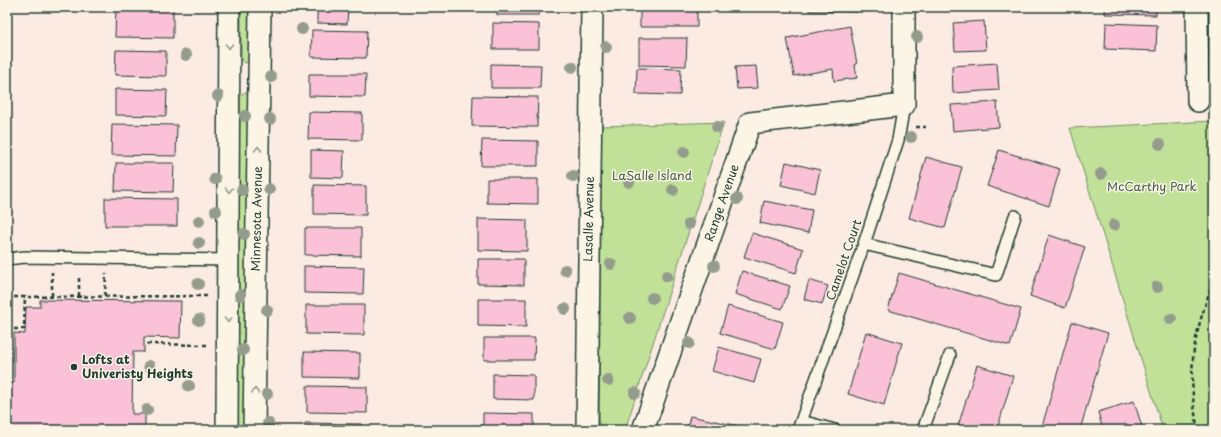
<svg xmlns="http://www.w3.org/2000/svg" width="1221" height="437" viewBox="0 0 1221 437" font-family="'Playpen Sans',sans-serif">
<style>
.green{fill:#c1e199;stroke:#708f66}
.building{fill:#fac1d7;stroke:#1f3d34}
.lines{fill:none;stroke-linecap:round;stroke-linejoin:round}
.lane-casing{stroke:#1f3d34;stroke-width:14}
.street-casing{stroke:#1f3d34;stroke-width:24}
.path{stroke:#1f3d34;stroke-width:2.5;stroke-dasharray:4 3;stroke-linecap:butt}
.lane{stroke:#fcf5e5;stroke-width:11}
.street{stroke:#fcf5e5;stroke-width:21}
.tree{fill:#949d8d}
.oneway{stroke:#8e998c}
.poi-dot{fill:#1f3d34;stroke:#fcf5e5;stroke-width:1.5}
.labels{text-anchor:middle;stroke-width:3;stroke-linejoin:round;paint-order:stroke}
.park-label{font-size:12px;fill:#3f5e48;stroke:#fcf5e5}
.street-label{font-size:12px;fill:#1f3d34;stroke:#fcf5e5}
.poi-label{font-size:12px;font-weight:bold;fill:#1f3d34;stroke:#fcf5e5;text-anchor:start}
</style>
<rect width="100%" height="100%" fill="#fcebe2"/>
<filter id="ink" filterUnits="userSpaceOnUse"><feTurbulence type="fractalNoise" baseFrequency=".025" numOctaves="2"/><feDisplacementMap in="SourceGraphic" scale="8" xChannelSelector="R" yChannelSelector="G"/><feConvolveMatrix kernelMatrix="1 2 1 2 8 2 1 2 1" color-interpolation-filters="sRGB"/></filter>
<g filter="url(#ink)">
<path class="green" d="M241,7H251L249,61L245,63L242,61L241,58Z
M245,92L248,94L246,430H236L240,97L242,94Z
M1214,121V430H1163L1070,128Z
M724,122L625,430H599L601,126Z"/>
<path class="building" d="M116,7H173V38L115,37Z
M317,7H348L347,24L317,23Z
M497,7H539V15H497Z
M640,7H697V27H640Z
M809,7H857V12L809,11Z
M952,7H983V8L953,10Z
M1105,7H1156V15L1105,14Z
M984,21L986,50L955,51L953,23Z
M493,23L539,24V49H493Z
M1106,23L1157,25L1156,51L1105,49Z
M850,26L857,64L855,65L857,78L834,81L833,69L794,76L787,38Z
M312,30L367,31L366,58L311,57Z
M639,38H687L686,66L639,65Z
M116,50L166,51V76L115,75Z
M997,63L999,90L953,93L952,66Z
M491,64L541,65L540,88H491Z
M756,66L758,88L737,89L735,67Z
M637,68L681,69L680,95L636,94Z
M309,74H366L365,97L309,96Z
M115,89L167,90L166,116L115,115Z
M473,96L538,97L537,127L472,126Z
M997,102L999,127L953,131L951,105Z
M309,112L362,113V140L308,139Z
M112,124L177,125L176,156L111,155Z
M482,140L538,141V166H481Z
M311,150L344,151L343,178L311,177Z
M999,150L1060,169L1049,206L987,186Z
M926,157L962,167L945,228L909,218Z
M786,162L820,170L815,193L781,185Z
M116,163H174L173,192L115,191Z
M487,179H538V204L487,203Z
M314,185L366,186V215L314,214Z
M105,198L177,199V226H105Z
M764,201L812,210L808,233L760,223Z
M478,219L527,220V251L478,250Z
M305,228H361V256L305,255Z
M752,233L803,249L796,273L744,257Z
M1049,235L1085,247L1065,308L1030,296Z
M478,259H524V285L478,284Z
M304,266L364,267L363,294L304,293Z
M742,271L790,286L782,309L735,294Z
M899,273L1021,309L1010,346L888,310Z
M809,280L828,286L822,304L804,299Z
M478,299H526V327L478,326Z
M40,300L181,301L180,338L144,337V352H133L132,414H145V430H7V383H14V333L25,334L26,307H40Z
M306,305H364V335L306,334Z
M728,306L783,322L775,349L720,333Z
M1072,322L1108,333L1080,430H1041Z
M866,332L902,343L884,405L848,394Z
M484,338H535L534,360H484Z
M719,347L761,359L754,383L712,371Z
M304,352L360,353V378L304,377Z
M977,365L1013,376L997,430H971L958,426Z
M493,374L534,375V400L493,399Z
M307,386L367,387V413L307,412Z
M1134,401L1143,430H1103L1098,412Z
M483,413L534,414V430H483Z
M690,416L744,427L743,430H687Z
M305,423L362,424V430H305Z"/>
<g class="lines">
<defs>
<path id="lane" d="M864,244L996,275L1015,216
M7,259L25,257L229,260
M801,421L835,430
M798,430L864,244L898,140L904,105
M923,430L950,355"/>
<path id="street" d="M1197,7L1198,101
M227,430L229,7
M254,430L260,7
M587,430L592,7
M643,430L750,123L904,105V7"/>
</defs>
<use href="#lane" class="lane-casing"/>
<use href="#street" class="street-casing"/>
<path class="path" d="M916,127H926
M52,296V272
M79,296V275
M105,296L106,273
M7,297L208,296
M7,329H24L25,296
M147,344L207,345
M7,353H12
M1198,430C1193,407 1191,382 1193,359C1195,332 1206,303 1214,278"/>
<use href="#lane" class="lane"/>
<use href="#street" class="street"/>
</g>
<g class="tree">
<circle cx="302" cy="29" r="6"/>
<circle cx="917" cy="37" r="6"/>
<circle cx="606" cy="47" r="6"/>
<circle cx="186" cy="55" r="6"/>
<circle cx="572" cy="67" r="6"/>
<circle cx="271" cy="77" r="6"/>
<circle cx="218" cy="96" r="6"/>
<circle cx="245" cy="116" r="6"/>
<circle cx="270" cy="119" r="6"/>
<circle cx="717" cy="127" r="6"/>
<circle cx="911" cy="137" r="6"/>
<circle cx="1160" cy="144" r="6"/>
<circle cx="684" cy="152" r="6"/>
<circle cx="1101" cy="174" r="6"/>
<circle cx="573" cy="176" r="6"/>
<circle cx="215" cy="179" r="6"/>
<circle cx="629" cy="182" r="6"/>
<circle cx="269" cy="189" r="6"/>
<circle cx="242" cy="190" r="6"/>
<circle cx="673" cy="190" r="6"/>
<circle cx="737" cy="199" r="6"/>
<circle cx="216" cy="211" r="6"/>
<circle cx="199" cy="221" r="6"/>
<circle cx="689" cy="224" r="6"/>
<circle cx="1114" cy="225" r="6"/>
<circle cx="244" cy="234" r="6"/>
<circle cx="199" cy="243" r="6"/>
<circle cx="611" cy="264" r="6"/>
<circle cx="714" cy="266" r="6"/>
<circle cx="565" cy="270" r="6"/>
<circle cx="667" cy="276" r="6"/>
<circle cx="198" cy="284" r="6"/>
<circle cx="1157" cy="287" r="6"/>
<circle cx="240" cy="295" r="6"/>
<circle cx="652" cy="298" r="6"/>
<circle cx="565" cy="309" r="6"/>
<circle cx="267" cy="310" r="6"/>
<circle cx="630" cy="318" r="6"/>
<circle cx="1171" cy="319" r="6"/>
<circle cx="199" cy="320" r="6"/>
<circle cx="689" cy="343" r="6"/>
<circle cx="243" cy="350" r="6"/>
<circle cx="149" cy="366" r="6"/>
<circle cx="608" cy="380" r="6"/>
<circle cx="189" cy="386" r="6"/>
<circle cx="635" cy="393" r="6"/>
<circle cx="267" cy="394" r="6"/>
<circle cx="147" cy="410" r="6"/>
<circle cx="268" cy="423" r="6"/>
</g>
<defs><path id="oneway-chevron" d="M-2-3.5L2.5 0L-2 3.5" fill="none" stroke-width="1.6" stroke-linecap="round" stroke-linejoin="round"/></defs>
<g class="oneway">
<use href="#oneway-chevron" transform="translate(229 46) rotate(91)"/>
<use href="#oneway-chevron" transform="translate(258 149) rotate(-89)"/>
<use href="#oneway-chevron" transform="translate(229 190) rotate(90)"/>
<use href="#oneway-chevron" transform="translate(228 320) rotate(90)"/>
<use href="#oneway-chevron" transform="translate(255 391) rotate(-89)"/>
</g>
</g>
<circle class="poi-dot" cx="74" cy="367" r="4"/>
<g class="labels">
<g class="park-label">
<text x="652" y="180">LaSalle Island</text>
<text x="1152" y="191">McCarthy Park</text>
</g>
<g class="street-label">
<text transform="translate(722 203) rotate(-71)" y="4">Range Avenue</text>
<text transform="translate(257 219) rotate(-89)" y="4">Minnesota Avenue</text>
<text transform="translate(589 219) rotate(-89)" y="4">Lasalle Avenue</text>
<text transform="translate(844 260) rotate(-71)" y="4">Camelot Court</text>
</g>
<g class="poi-label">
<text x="82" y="364">Lofts at<tspan x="82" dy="14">Univeristy Heights</tspan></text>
</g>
</g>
<rect width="1221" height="437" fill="none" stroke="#fcf5e5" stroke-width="24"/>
<rect x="12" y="12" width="1197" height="413" fill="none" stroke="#1f3d34" stroke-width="1.5" filter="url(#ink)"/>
</svg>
